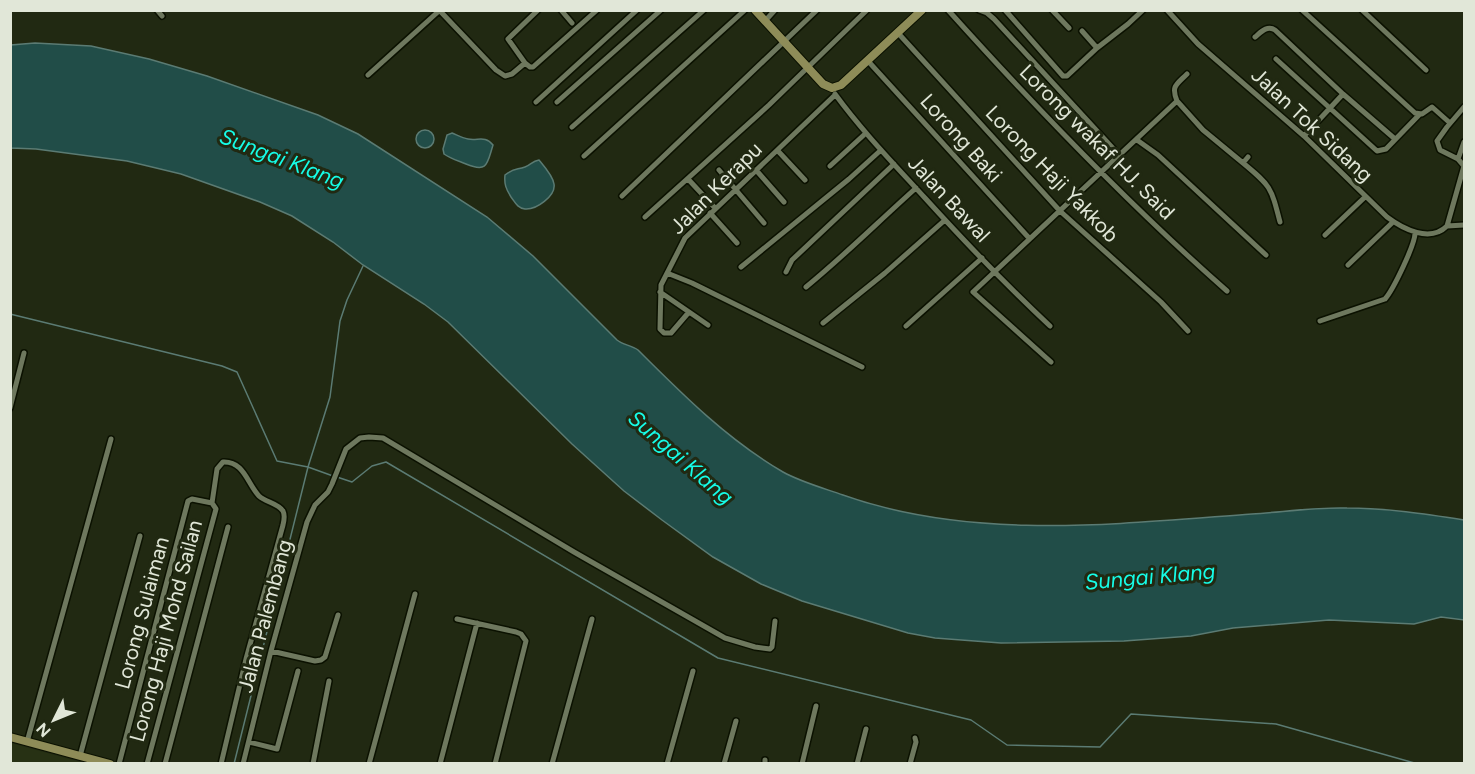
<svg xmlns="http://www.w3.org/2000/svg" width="1475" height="774" viewBox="0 0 1475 774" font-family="Figtree,sans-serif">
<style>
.built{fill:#273114}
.water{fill:#214d48;stroke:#5b7b73;stroke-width:1.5}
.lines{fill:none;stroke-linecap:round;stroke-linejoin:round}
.stream{stroke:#5b7b73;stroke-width:1.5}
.street-casing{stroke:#0b1100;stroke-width:8}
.secondary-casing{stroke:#0b1100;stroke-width:10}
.street{stroke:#6e785e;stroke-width:5}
.secondary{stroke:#8e8c58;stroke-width:8}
.labels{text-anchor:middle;stroke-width:6;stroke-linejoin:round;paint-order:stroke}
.street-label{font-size:21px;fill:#e1e7d8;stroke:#212912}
.water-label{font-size:22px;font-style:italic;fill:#16fce7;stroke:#212912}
</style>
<rect width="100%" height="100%" fill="#212912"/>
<path class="built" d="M10,743H11L84,763H11Z"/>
<path class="water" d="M35,43L91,46L149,59L207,76L318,115L358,134L487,217L533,256L617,340C623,345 631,345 638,350C683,395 728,440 783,472C801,482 823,488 843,495C972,541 1117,524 1252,514C1283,512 1316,507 1347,508C1386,508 1426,514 1464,520V620L1441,617L1414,624L1329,620L1233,628L1191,636L1124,641L1001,643L935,638L908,633L802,601L761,584L713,557L662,520L624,491L572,444L448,322L424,304L363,265L333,242L292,216L260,202L181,174L127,161L36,149L11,148V45Z
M416 139a9 9 0 1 1 18 0a9 9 0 1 1-18 0Z
M452,133C457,135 462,138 468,139C478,141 485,135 493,145C487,164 488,173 466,164C459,161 451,159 444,154L443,149L447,135Z
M539,160C544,166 553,176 554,184C556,196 536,210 525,209C517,208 515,202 511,197C506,189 504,184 505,175C514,168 516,170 525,167C531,165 532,161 539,160Z"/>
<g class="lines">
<path class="stream" d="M10,314L222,366L237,372L277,461L308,467L333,476
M337,477L352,482L372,466L386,462L718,658L971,720L1007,745L1100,747L1131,714L1276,724L1418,764
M234,764L308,467L330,397L340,321L347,300L363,266"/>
<defs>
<path id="street" d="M157,10L162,16
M561,10L572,23
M948,10C1037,109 1128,204 1227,291
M979,10L987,13L994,19L1120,156
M1005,10L1063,76H1067L1097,48L1128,24L1143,10
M1052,10L1069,28
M1167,10L1198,44L1304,136L1387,217C1403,229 1430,243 1447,226
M1302,10L1415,113L1422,114L1432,107L1450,123
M1362,10L1426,70
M440,11L496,70L505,76L512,74L525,63L508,39L538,10
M765,21L775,10
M1082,31L1097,48
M898,33L1060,211L1161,302L1188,331
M1255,37C1261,32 1267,25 1275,30L1343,94L1395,139
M1276,59L1377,151L1386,149L1419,115
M868,61L1029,238
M525,63L530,67H533L597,10
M368,75L440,10
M835,94C862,131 894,164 925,198C965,242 1006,285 1050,326
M1177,101L1203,130L1243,163L1248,157
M536,102L637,10
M557,102L661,10
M572,127L704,10
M1304,136L1343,94
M1137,140L1158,155L1266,255
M778,151L805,180
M584,156L745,10
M1458,159L1464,142
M1243,163C1271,186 1271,187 1280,222
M830,166L866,133
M719,170L764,223
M756,170L784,202
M688,179L715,208
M622,196L817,10
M710,213L737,243
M645,217L769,105L867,10
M1447,226L1464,166L1458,159L1440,150L1437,141L1447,127L1464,107
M1447,226L1464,225
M1325,235L1365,197
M1348,265L1393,222
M741,267L849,179L881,150
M786,272L792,260L894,164
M667,273L692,283L862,367
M806,287C844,256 879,221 916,188
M660,292L708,325
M689,312L671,333H664L660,329L661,285L685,238L835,95
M1320,321L1385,299C1393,290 1416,243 1415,232
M823,323L885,273L945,220
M906,326L982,258
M1051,362L973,292L1177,101C1171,86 1176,85 1187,74
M10,408L24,353
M212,503L217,469L223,462C244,461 247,483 259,496C265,502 278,503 283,511C285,515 284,521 283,525L246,659L221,764
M457,619L516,632L521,634L526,641L495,764
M271,651L315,661L321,660L325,657L338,615
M27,742L111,439
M249,742L277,749L298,671
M80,756L140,536
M119,764L188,501L192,499L212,503L216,509L147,764
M165,764L228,527
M243,764L271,651L307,522L315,505L328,492L332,484L346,449L360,438L369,437L383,438L574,552L725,638L755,647L770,649L772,647L775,621
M313,764L329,681
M369,764L415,594
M440,764L477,623
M552,764L592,619
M667,764L693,671
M724,764L736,721
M765,764V760
M802,764L816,706
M857,764L866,729
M910,764L916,742L915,738"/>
<path id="secondary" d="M755,10L823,84L832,88L841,85L922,10
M10,737L110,764"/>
</defs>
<use href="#street" class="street-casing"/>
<use href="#secondary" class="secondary-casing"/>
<use href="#street" class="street"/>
<use href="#secondary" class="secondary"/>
</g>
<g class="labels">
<g class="street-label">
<text transform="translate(1312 125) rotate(43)" y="7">Jalan Tok Sidang</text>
<text transform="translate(961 138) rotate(48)" y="7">Lorong Baki</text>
<text transform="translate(1097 142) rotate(45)" y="7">Lorong wakaf HJ. Said</text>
<text transform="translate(1052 174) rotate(46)" y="7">Lorong Haji Yakkob</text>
<text transform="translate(716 188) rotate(-45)" y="7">Jalan Kerapu</text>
<text transform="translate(949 199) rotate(47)" y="7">Jalan Bawal</text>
<text transform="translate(142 613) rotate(-75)" y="7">Lorong Sulaiman</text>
<text transform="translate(265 616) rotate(-75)" y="7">Jalan Palembang</text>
<text transform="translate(166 631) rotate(-75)" y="7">Lorong Haji Mohd Sailan</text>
</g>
<g class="water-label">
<text transform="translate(282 158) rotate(21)" y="8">Sungai Klang</text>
<text transform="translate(681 457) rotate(41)" y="8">Sungai Klang</text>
<text transform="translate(1150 576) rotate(-5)" y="8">Sungai Klang</text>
</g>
</g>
<rect width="1475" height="774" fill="none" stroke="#e1e7d8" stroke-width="24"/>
<g transform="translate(54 720) rotate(227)" stroke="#212912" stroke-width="4.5" paint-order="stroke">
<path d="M0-4.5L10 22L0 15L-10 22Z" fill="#e1e7d8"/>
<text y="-9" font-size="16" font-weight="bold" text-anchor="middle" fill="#e1e7d8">N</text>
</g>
</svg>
